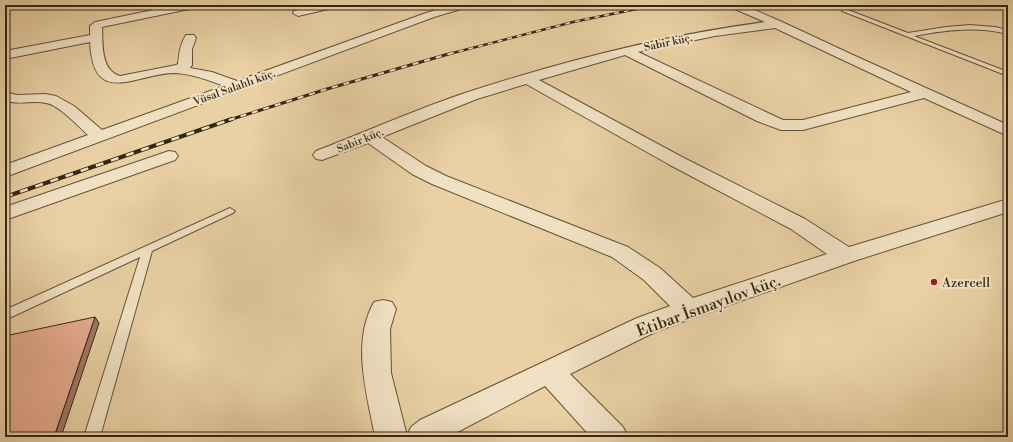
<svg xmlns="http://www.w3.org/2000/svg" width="1013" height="442" viewBox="0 0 1013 442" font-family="'Libre Bodoni',serif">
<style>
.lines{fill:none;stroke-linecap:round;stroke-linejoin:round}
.service-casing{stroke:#635239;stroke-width:2}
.minor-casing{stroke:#635239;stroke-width:2}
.service{fill:#f1e1c4;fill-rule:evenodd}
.minor{fill:#f1e1c4;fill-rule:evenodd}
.rail-far2-casing{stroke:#362715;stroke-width:2.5}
.rail-far1-casing{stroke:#362715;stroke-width:3}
.rail-casing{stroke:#362715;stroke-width:4}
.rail-far2{stroke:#f1e1c4;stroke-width:1.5;stroke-dasharray:5;stroke-linecap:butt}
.rail-far1{stroke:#f1e1c4;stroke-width:2;stroke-dasharray:6;stroke-linecap:butt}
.rail{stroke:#f1e1c4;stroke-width:2.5;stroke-dasharray:8;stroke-linecap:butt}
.shaded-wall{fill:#a07864;stroke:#362715}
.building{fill:#e5ab8f;stroke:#362715}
.poi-dot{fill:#8f2418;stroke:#f1e1c4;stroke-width:1.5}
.labels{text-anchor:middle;stroke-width:4;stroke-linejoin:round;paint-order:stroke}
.far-street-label{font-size:11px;fill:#362715;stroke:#f1e1c4}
.poi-label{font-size:13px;fill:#362715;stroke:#f1e1c4;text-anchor:start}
.near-street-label{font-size:16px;fill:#362715;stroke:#f1e1c4}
</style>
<rect width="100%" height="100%" fill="#e9d1a4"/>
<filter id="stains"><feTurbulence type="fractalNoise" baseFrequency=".005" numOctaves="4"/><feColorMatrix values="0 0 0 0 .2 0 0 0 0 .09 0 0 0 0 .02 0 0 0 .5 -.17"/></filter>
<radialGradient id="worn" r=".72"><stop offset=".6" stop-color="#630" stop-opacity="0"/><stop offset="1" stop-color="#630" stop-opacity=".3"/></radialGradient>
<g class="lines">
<defs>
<path id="service" d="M854,5H864L848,10L908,33L946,27L970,25L995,27L1008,30V34C976,26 946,30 914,36L1008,72V76L842,11L843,7Z
M230,208L235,211L233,213L152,251L100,437H84L140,257L5,320V310Z"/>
<path id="minor" d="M5,5H19L18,7L5,10Z
M64,5H74V6L69,9L65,8Z
M178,5H199L194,8L102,27C103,43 100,70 120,76L176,65L178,64C179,54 180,44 186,35H194L196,38L192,49V65L190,68L212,72L237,81L426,13L453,5H469L468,7L434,17L5,177V165L88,135C78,126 59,105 46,103C34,100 22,105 6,101H5V92L17,95L45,94L56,96L74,106L102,130L224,86C209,80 188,73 173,73C135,74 93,108 90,42L5,59V51L90,35V26L95,22Z
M319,5H338L337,7L298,16L293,13L294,11Z
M729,5H743L780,21L853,55L1008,125V136L924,98L803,130H781L757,121L625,55L539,80L682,157L805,219L849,247L1008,199V212L854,261L698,316L655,332L570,374L623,427L628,437H591L545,386L448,437H375C367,394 351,343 374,302L383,300L392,302L396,309L390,329L391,373L407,436L411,427L420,420L637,318L670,306L644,280L612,257L432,184L412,174L368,143L322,160L316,159L313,155L316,151C366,132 416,109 468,92C564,61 664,35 765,22L730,7ZM775,28L911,92L803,120H783L638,52L715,36ZM526,84L670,165L791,229L827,254L693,298L660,268L628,247L446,176L426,166L382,137L477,99Z
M169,151L175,152L178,156L175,160L5,220V207Z"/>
</defs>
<use href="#service" class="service-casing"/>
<use href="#minor" class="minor-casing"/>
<use href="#service" class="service"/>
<use href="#minor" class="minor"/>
<defs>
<path id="rail-far2" d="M449,54L573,22L656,5"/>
<path id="rail-far1" d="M229,120L327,89L452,53"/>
<path id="rail" d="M5,197L232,119"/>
</defs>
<use href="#rail-far2" class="rail-far2-casing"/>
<use href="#rail-far1" class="rail-far1-casing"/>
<use href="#rail" class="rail-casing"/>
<use href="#rail-far2" class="rail-far2"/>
<use href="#rail-far1" class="rail-far1"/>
<use href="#rail" class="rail"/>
</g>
<path class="shaded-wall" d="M95,317L99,323L61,437H54Z"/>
<path class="building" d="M95,317L54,437H5V336Z"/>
<circle class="poi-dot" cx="934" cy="282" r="4"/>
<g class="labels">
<g class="far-street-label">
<text transform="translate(668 42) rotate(-12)" y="4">Sabir küç.</text>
<text transform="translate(234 87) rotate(-20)" y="4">Vüsal Salahlı küç.</text>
<text transform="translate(360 140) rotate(-22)" y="4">Sabir küç.</text>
</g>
<g class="poi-label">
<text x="942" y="287">Azercell</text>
</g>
<g class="near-street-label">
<text transform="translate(708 305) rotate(-20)" y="6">Etibar İsmayılov küç.</text>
</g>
</g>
<rect width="1013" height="442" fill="none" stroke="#e9d1a4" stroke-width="20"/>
<rect x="6" y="6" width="1001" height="430" fill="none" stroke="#362715" stroke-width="2"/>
<rect x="10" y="10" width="993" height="422" fill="none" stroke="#362715"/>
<rect width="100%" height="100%" filter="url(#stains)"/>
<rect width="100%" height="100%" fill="url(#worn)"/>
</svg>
